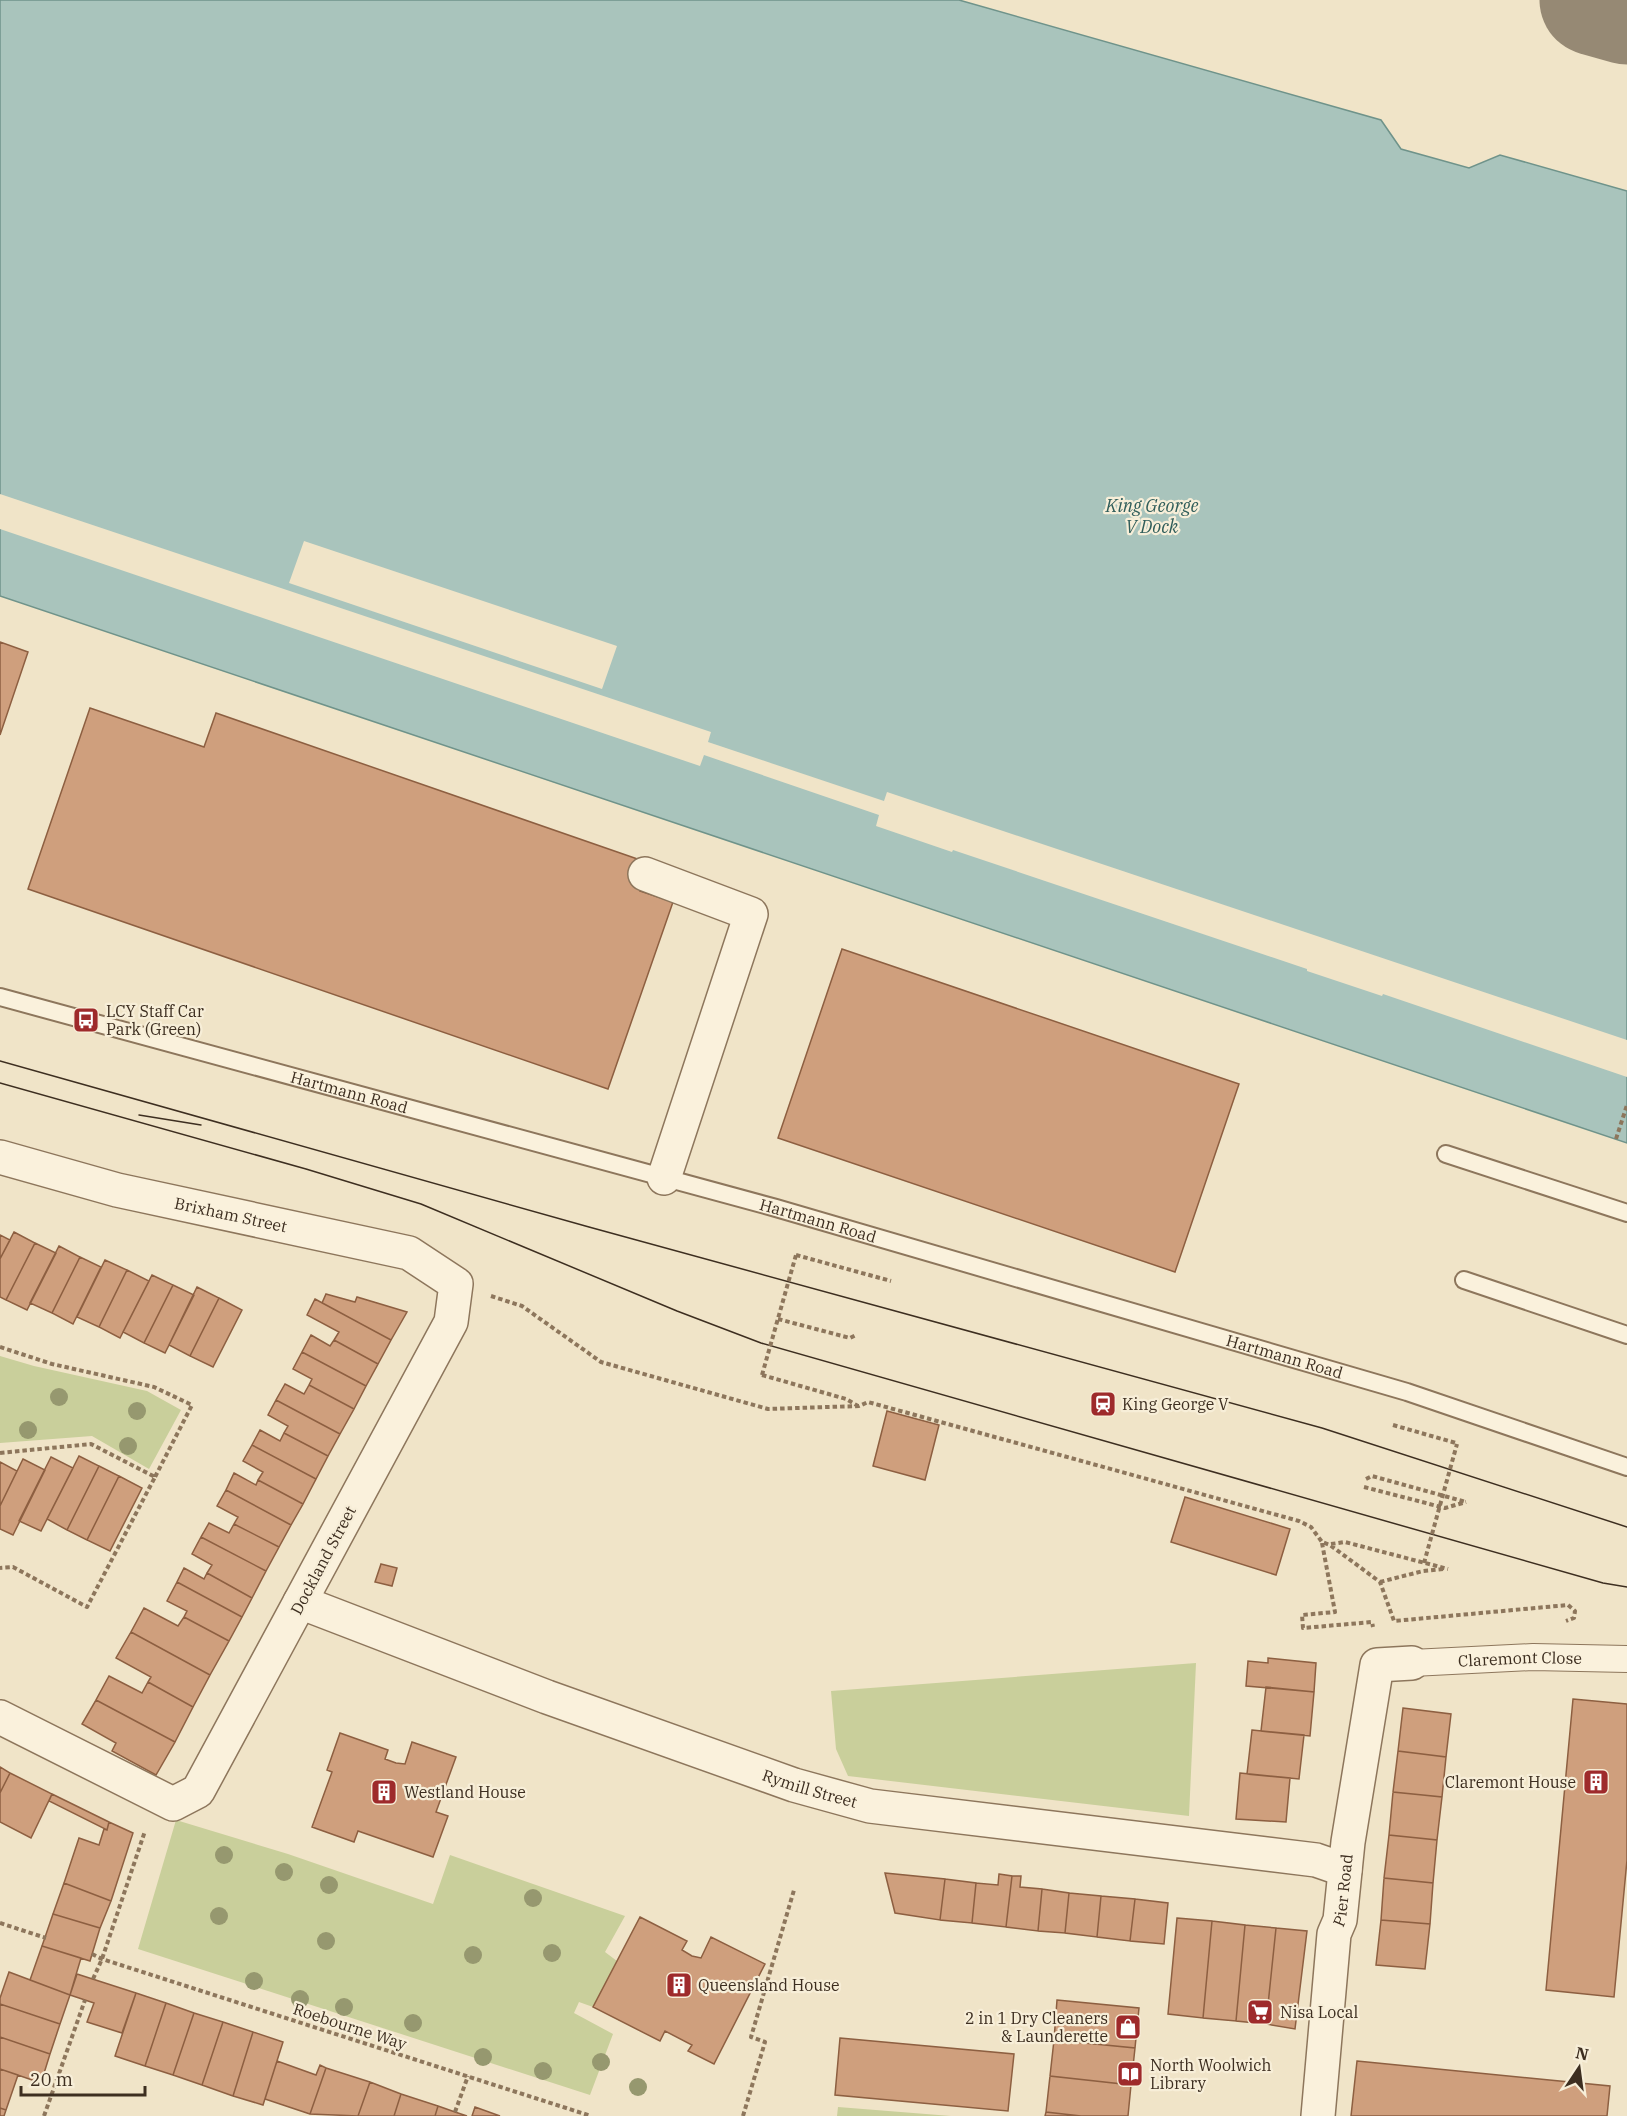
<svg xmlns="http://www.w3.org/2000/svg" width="1627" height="2116" viewBox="0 0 1627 2116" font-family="'IBM Plex Serif',serif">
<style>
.green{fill:#c9cf9b}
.water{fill:#a9c4bc;stroke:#6f938a;stroke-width:1.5}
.pier{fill:#f0e4c8}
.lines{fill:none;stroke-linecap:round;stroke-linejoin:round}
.taxiway{stroke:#968974;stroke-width:111}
.building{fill:#cf9f7d;stroke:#8d5f41;stroke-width:1.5}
.service-casing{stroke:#8d765c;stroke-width:20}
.pedestrian-casing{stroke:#8d765c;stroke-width:28}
.minor-casing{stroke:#8d765c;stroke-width:36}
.path{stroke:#8d765c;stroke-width:4;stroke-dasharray:4.5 3;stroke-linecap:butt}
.service{stroke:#faf1dc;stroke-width:16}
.pedestrian{stroke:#faf1dc;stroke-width:26}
.minor{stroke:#faf1dc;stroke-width:33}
.tram{stroke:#3d2e20;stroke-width:1.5}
.path-bridge{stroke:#8d765c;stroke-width:4;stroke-dasharray:4.5 3;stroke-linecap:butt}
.tree{fill:#96986f}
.labels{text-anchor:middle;stroke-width:4.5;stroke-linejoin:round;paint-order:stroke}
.poi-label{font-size:16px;fill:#3d2e20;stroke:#f7eed8;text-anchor:start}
.street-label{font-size:16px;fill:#3d2e20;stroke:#f7eed8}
.water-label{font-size:18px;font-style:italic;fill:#2f5d5a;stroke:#f7eed8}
</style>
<rect width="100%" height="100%" fill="#f0e4c8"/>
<path class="green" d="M0,1356L34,1366L147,1391L181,1410L149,1469L92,1436L0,1443Z
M1196,1663L1189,1816L848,1776L836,1749L831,1691Z
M176,1820L288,1854L433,1904L450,1855L625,1916L605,1952L617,1961L593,2007L579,2002L574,2013L613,2034L590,2095L138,1949Z
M838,2107L951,2116H837Z"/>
<path class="water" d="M0,0H959L1381,120L1401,149L1469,168L1500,155L1627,191V1143L0,596Z"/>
<path class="pier" d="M0,494L711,732L708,742L884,801L887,792L1627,1040V1077L1383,994L1382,996L1307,971V969L953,850L952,852L876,826L879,815L704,755L700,766L0,529Z
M304,541L617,646L602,689L289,583Z"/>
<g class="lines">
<path class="taxiway" d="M1595,0L1627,9"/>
</g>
<path class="building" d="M0,642L28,652L0,735Z
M90,708L204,747L216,713L649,863L640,891L673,902L608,1089L28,889Z
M842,949L1239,1084L1175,1272L778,1138Z
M14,1232L35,1243L6,1300L0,1297V1259Z
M0,1235L10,1240L0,1259Z
M35,1243L56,1253L27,1310L6,1300Z
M59,1246L80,1257L52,1313L30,1303Z
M80,1257L101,1267L73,1324L52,1313Z
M105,1260L127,1270L99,1327L77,1317Z
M127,1270L149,1281L120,1338L99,1327Z
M152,1275L173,1285L144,1343L123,1332Z
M173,1285L194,1295L165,1353L144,1343Z
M197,1287L219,1298L190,1356L169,1345Z
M326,1294L355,1302L357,1297L407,1312L391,1340L322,1303Z
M219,1298L242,1310L213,1367L190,1356Z
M315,1299L391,1340L378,1364L334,1340L339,1332L307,1315Z
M311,1335L330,1346L334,1340L378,1364L366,1386L302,1352Z
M302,1352L366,1386L354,1409L309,1385L312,1379L293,1369Z
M285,1384L304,1394L309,1385L354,1409L340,1434L276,1400Z
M276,1400L340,1434L328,1456L284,1433L288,1426L268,1415Z
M887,1411L939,1425L925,1480L873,1466Z
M260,1430L280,1441L284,1433L328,1456L316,1479L252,1445Z
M252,1445L316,1479L303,1504L258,1480L263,1472L243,1461Z
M79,1456L99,1466L67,1530L47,1519Z
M51,1457L73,1468L41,1531L19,1521Z
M23,1459L45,1470L13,1535L0,1529V1506Z
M0,1462L17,1471L0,1506Z
M99,1466L119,1476L87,1540L67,1530Z
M234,1473L256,1485L258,1480L303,1504L291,1525L226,1490Z
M119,1476L142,1488L110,1551L87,1540Z
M226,1490L291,1525L279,1547L234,1524L238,1517L217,1506Z
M1185,1497L1290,1529L1276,1575L1171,1542Z
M209,1523L229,1533L234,1524L279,1547L266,1571L201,1537Z
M201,1537L266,1571L252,1598L207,1573L212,1565L192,1554Z
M381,1564L397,1568L392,1586L375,1582Z
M184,1568L204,1579L207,1573L252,1598L242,1617L177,1582Z
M177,1582L242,1617L229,1641L184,1617L187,1611L167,1601Z
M144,1608L178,1626L184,1617L229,1641L210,1675L131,1632Z
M131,1632L210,1675L193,1707L148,1682L151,1677L116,1658Z
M1268,1658L1316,1663L1314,1692L1246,1686L1248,1661L1268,1663Z
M109,1676L142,1693L148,1682L193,1707L175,1742L96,1700Z
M1266,1687L1314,1692L1310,1736L1261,1731Z
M1573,1699L1627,1704V1860L1614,1997L1546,1990Z
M96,1700L175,1742L156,1775L112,1751L116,1743L82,1724Z
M1403,1708L1451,1714L1446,1757L1398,1751Z
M1252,1730L1304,1735L1299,1779L1247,1774Z
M340,1733L388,1750L385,1759L396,1763L405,1764L412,1742L456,1757L436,1812L448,1816L433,1857L358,1831L354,1842L312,1827L332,1772L327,1770Z
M1398,1751L1446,1757L1442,1797L1393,1792Z
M0,1767L10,1773L0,1793Z
M10,1773L52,1794L31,1838L0,1822V1793Z
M1240,1773L1290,1778L1286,1822L1236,1819Z
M1393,1792L1442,1797L1437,1840L1389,1835Z
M52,1794L109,1822L107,1830L49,1801Z
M109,1822L133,1833L111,1901L64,1883L79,1838L99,1845L104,1829L107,1830Z
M1389,1835L1437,1840L1433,1883L1384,1878Z
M885,1873L945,1879L940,1920L895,1913Z
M999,1874L1012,1876L1006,1927L972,1923L976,1883L998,1885Z
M1012,1876H1021L1020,1887L1042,1889L1038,1931L1006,1927Z
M1384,1878L1433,1883L1430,1924L1381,1920Z
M945,1879L976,1883L972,1923L940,1920Z
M64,1883L111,1901L100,1928L53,1914Z
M1042,1889L1069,1893L1065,1933L1038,1931Z
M1069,1893L1101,1896L1097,1937L1065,1933Z
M1101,1896L1135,1899L1130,1941L1097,1937Z
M1135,1899L1168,1903L1164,1944L1130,1941Z
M53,1914L100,1928L90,1961L42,1946Z
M640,1917L687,1941L682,1950L692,1956L701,1958L711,1937L765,1964L714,2064L688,2051L692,2045L665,2031L660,2041L593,2007Z
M1177,1918L1212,1921L1203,2018L1168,2014Z
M1381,1920L1430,1924L1425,1969L1376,1965Z
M1212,1921L1245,1925L1236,2021L1203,2018Z
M1245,1925L1276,1928L1266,2024L1236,2021Z
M1276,1928L1307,1931L1295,2029L1266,2024Z
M42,1946L81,1958L70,1995L30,1980Z
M9,1972L70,1995L60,2024L0,2004V1998Z
M77,1974L136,1993L122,2033L87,2022L94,2003L70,1995Z
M136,1993L166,2003L145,2066L115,2056Z
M1057,2000L1139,2008L1135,2048L1054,2040Z
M166,2003L194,2013L173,2075L145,2066Z
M0,2004L60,2024L50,2054L0,2037Z
M194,2013L223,2022L202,2085L173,2075Z
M223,2022L253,2032L233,2096L202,2085Z
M253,2032L283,2042L263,2105L233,2096Z
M0,2037L50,2054L41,2083L0,2069Z
M840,2038L1014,2054L1008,2111L835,2095Z
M1054,2040L1135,2048L1131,2085L1050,2076Z
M277,2061L316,2075L320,2065L326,2068L310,2114L265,2099Z
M1357,2061L1610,2086L1607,2116H1351Z
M326,2068L370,2082L358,2116L310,2114Z
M0,2069L18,2075L6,2110L0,2108Z
M1050,2076L1131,2085L1128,2116H1081L1046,2112Z
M370,2082L401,2094L394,2116H358Z
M401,2094L438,2106L435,2116H394Z
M438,2106L455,2112L467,2116H435Z
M475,2107L500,2116H472Z
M0,2108L6,2110L4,2116H0Z
M1046,2112L1081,2116H1045Z"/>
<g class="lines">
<defs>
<g id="service">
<path id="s1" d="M0,997L776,1208L1407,1392L1627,1467"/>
<path d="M1446,1154L1627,1213"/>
<path d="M1464,1280L1627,1335"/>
</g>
<g id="pedestrian">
<path id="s2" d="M1412,1663L1533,1657L1627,1659"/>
</g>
<g id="minor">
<path d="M645,874L751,914L664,1178"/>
<path id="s3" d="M0,1157L117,1190L409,1253L456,1284L451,1322L198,1791L173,1804L0,1717"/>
<path id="s4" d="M300,1602L547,1697L794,1785L870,1806L1316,1860L1345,1870"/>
<path id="s5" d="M1318,2116L1334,1934L1340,1920L1348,1842L1377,1665L1412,1663"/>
</g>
</defs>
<use href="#service" class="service-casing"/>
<use href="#pedestrian" class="pedestrian-casing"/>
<use href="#minor" class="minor-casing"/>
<path class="path" d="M1616,1139L1627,1105
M796,1255L891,1281
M491,1296L522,1306L601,1362L768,1409L859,1406L868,1402L1299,1521L1311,1527L1322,1542L1330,1545L1380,1582L1394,1621L1568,1605L1575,1611L1574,1618L1566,1621
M778,1319L850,1338L856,1335
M0,1347L52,1364L154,1387L192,1405L155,1477
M762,1375L846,1399L858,1406
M1393,1425L1456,1443
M0,1453L91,1444L155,1477L87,1607L13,1567L0,1568
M1366,1479L1372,1476L1466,1502
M1364,1487L1445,1508L1466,1502
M1322,1543L1335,1612L1302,1615L1303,1628L1372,1622L1373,1627
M1331,1544L1345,1542L1448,1569
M1380,1582L1423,1571L1444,1569
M0,1923L46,1938
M92,1954L102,1959L591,2116
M93,1979L102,1959L145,1831
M455,2112L468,2076
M44,2116L85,2000
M743,2116L765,2042L751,2037L794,1890"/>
<use href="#service" class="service"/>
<use href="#pedestrian" class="pedestrian"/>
<use href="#minor" class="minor"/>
<path class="tram" d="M0,1061L589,1227L1322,1428L1627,1527
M0,1083L306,1169L421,1204L677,1311L761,1343L1603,1583L1627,1587
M139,1115L201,1125"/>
<path class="path-bridge" d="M762,1375L796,1255
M1424,1563L1457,1444"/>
</g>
<g class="tree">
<circle cx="59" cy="1397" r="9"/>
<circle cx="137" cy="1411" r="9"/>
<circle cx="28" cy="1430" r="9"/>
<circle cx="128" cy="1446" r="9"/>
<circle cx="224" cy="1855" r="9"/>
<circle cx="284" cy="1872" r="9"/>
<circle cx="329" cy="1885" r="9"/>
<circle cx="533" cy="1898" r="9"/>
<circle cx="219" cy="1916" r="9"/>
<circle cx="326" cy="1941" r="9"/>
<circle cx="552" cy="1953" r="9"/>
<circle cx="473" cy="1955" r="9"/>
<circle cx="254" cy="1981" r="9"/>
<circle cx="300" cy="1999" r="9"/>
<circle cx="344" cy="2007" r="9"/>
<circle cx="413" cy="2023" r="9"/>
<circle cx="483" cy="2057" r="9"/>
<circle cx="601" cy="2062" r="9"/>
<circle cx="543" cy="2071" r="9"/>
<circle cx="638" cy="2087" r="9"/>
</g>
<defs>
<symbol id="bus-square" viewBox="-11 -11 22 22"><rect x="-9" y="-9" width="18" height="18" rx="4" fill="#9e2a2b" stroke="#f7eed8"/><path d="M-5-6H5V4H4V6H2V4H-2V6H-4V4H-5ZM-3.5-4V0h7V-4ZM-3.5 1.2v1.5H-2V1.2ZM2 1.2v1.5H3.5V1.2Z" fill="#fff"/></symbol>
<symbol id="station-square" viewBox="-11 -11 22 22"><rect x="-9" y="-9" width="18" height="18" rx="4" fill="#9e2a2b" stroke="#f7eed8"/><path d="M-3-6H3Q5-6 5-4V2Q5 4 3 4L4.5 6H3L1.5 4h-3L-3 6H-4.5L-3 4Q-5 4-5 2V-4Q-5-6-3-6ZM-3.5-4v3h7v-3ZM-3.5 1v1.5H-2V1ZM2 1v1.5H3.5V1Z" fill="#fff"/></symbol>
<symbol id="building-square" viewBox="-11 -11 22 22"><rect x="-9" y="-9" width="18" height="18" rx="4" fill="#9e2a2b" stroke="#f7eed8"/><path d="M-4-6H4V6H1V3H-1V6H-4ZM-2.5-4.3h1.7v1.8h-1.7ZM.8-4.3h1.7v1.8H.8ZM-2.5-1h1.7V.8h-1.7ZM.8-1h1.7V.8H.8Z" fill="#fff"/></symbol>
<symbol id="supermarket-square" viewBox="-11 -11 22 22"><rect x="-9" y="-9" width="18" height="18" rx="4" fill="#9e2a2b" stroke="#f7eed8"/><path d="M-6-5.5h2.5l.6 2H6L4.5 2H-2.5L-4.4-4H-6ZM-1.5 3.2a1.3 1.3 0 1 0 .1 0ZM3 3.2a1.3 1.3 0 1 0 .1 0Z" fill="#fff"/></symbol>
<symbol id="shop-square" viewBox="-11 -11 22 22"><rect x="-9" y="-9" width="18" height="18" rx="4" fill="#9e2a2b" stroke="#f7eed8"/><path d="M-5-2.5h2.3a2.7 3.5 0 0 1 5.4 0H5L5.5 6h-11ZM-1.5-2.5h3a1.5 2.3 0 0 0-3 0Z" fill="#fff"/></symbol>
<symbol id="library-square" viewBox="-11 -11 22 22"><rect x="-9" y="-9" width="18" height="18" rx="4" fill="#9e2a2b" stroke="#f7eed8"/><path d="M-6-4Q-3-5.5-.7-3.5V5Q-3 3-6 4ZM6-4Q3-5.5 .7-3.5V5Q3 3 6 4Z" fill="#fff"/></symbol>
</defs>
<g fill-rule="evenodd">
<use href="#bus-square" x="71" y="1005" width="30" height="30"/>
<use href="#station-square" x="1088" y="1389" width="30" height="30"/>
<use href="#building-square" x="1581" y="1767" width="30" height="30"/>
<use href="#building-square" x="369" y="1777" width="30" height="30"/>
<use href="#building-square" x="664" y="1970" width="30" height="30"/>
<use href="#supermarket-square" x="1245" y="1997" width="30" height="30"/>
<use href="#shop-square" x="1113" y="2012" width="30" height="30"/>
<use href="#library-square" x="1115" y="2059" width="30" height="30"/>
</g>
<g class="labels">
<g class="poi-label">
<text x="106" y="1017">LCY Staff Car<tspan x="106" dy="18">Park (Green)</tspan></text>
<text x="1122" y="1410">King George V</text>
<text x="1576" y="1788" text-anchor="end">Claremont House</text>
<text x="404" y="1798">Westland House</text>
<text x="698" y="1991">Queensland House</text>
<text x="1280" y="2018">Nisa Local</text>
<text x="1108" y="2024" text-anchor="end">2 in 1 Dry Cleaners<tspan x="1108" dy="18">&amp; Launderette</tspan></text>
<text x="1150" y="2071">North Woolwich<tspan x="1150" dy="18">Library</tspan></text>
</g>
<g class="street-label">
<text dy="6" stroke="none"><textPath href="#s1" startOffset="362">Hartmann Road</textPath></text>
<text dy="6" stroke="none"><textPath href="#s3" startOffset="238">Brixham Street</textPath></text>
<text dy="6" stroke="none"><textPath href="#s1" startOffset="848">Hartmann Road</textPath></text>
<text dy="6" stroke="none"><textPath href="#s1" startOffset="1334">Hartmann Road</textPath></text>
<text transform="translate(323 1560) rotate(-62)" y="6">Dockland Street</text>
<text dy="6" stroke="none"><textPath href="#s2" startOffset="108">Claremont Close</textPath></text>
<text dy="6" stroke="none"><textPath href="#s4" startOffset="543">Rymill Street</textPath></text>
<text dy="6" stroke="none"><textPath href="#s5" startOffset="228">Pier Road</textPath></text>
<text transform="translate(350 2026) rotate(18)" y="6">Roebourne Way</text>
</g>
<g class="water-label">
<text x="1152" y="512">King George<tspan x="1152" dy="21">V Dock</tspan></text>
</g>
</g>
<g transform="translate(1579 2068) rotate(13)" stroke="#f7eed8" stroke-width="4.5" paint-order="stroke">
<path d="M0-4.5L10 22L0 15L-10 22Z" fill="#3d2e20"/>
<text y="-9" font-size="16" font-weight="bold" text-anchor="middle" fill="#3d2e20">N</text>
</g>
<path d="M21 2086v9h124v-9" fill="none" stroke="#3d2e20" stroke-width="3"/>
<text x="30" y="2086" font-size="18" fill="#3d2e20" stroke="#f7eed8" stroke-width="4.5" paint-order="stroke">20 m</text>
</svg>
